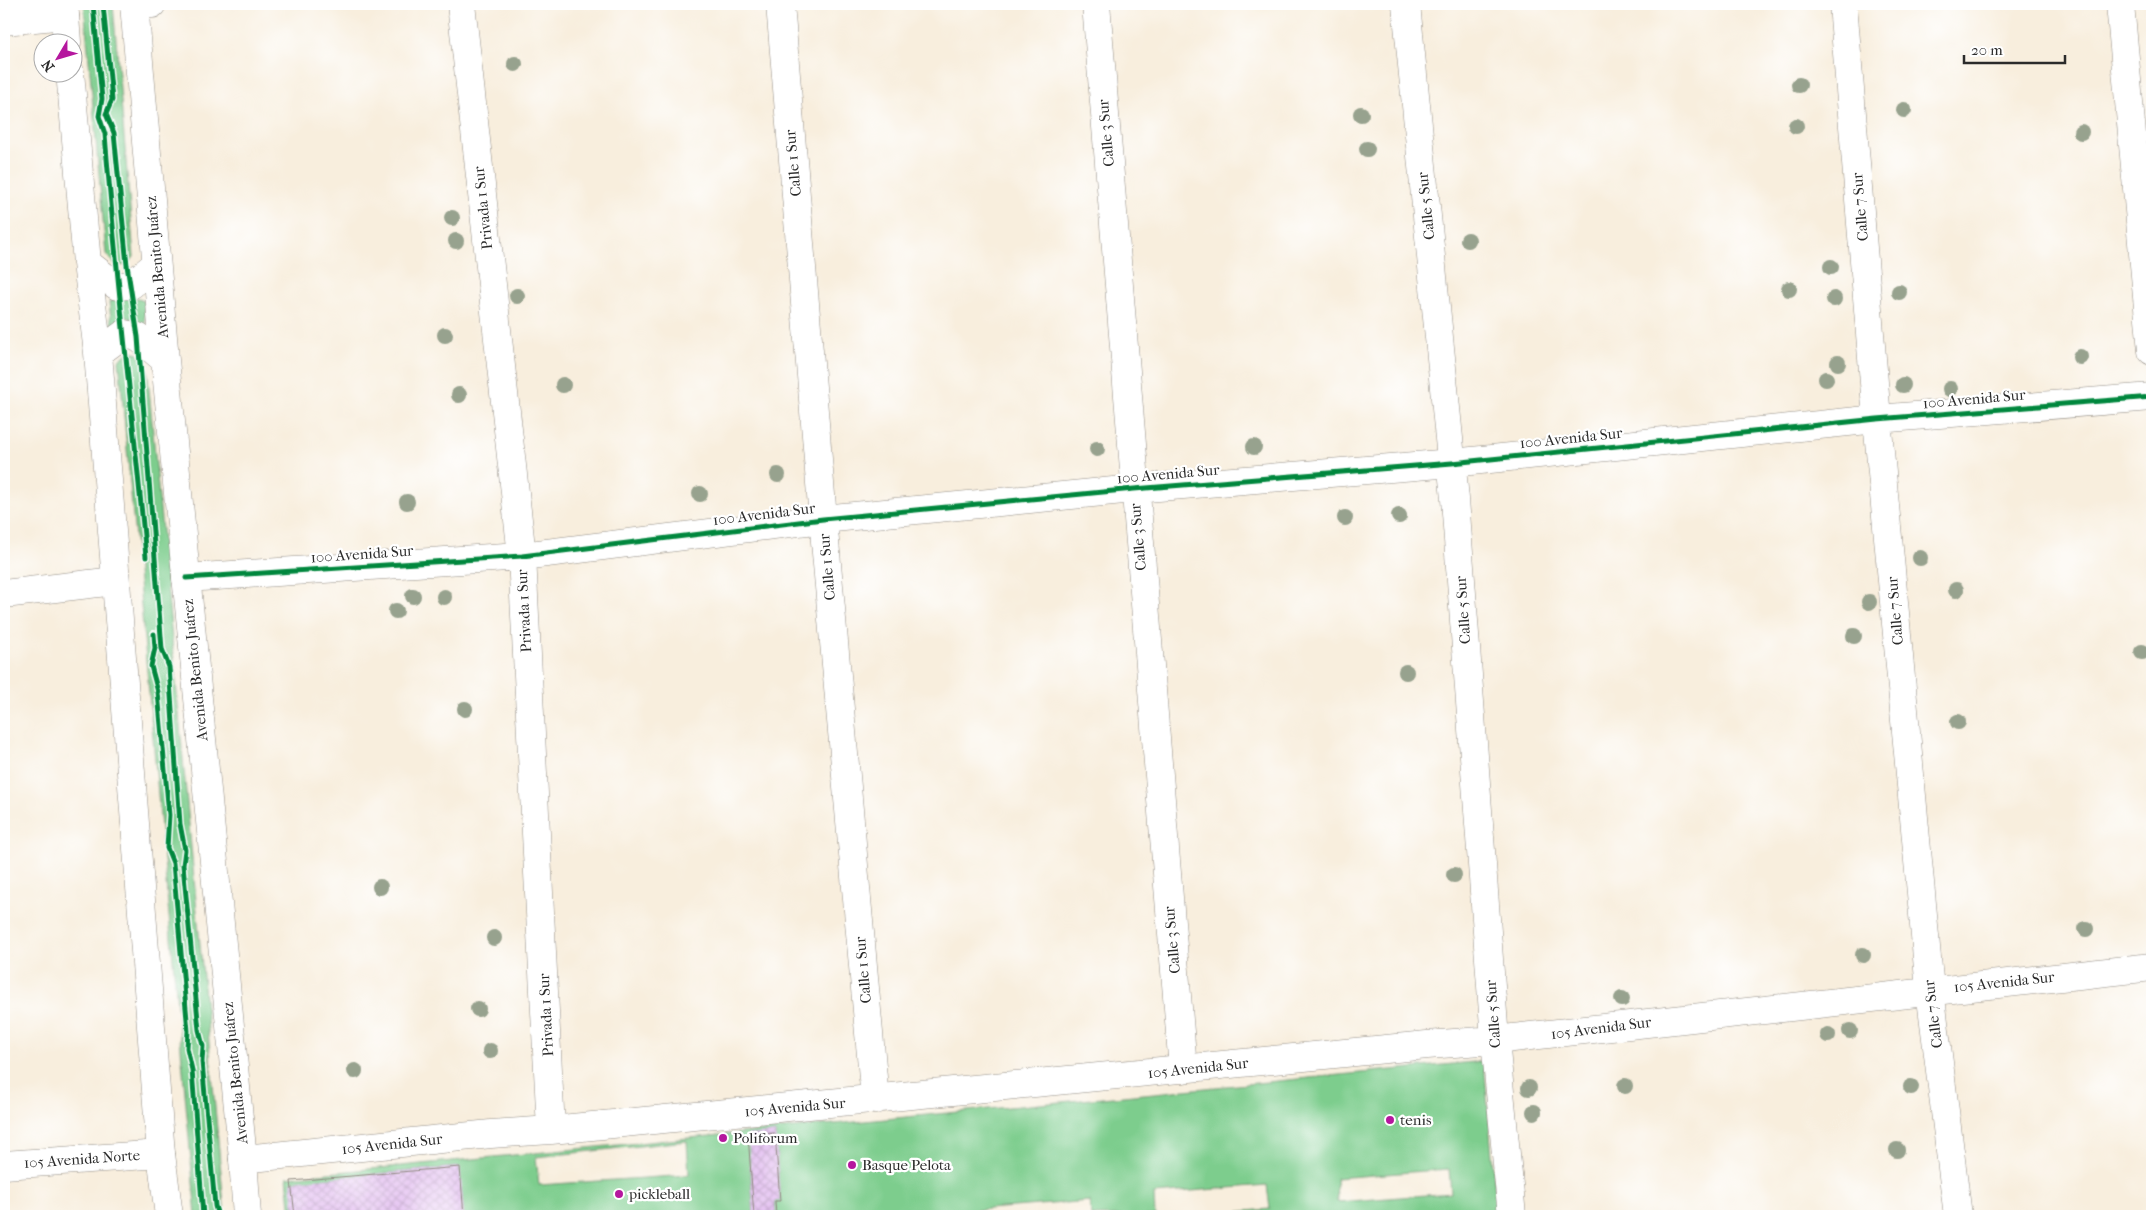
<svg xmlns="http://www.w3.org/2000/svg" width="2156" height="1220" viewBox="0 0 2156 1220" font-family="'IM FELL French Canon',serif">
<style>
.green{fill:#7dcd8d;stroke:#547c5c;fill-rule:evenodd}
.building{fill:url(#building-cross-hatch)}
.lines{fill:none;stroke-linecap:round;stroke-linejoin:round}
.minor-casing{stroke:#928c84;stroke-width:29}
.major-casing{stroke:#928c84;stroke-width:29}
.minor{stroke:#fff;stroke-width:28}
.major{stroke:#fff;stroke-width:28}
.cycleway-casing{stroke:#fff;stroke-width:8}
.cycleway{stroke:#00873e;stroke-width:5}
.tree{fill:#97a28e}
.poi-dot{fill:#b5179e;stroke:#fff;stroke-width:2}
.labels{text-anchor:middle;stroke-width:4.5;stroke-linejoin:round;paint-order:stroke}
.street-label{font-size:15px;fill:#2b2b2b;stroke:#fff}
.poi-label{font-size:15px;fill:#2b2b2b;stroke:#fff;text-anchor:start}
</style>
<defs>
<pattern id="building-cross-hatch" width="8" height="8" patternUnits="userSpaceOnUse" patternTransform="scale(1.25)"><rect width="8" height="8" fill="#ddb0ed"/><path d="M0 0l8 8M0 8l8-8" fill="none" stroke="#b38fc0"/></pattern>
</defs>
<rect width="100%" height="100%" fill="#fff"/>
<filter id="ink" filterUnits="userSpaceOnUse"><feTurbulence type="fractalNoise" baseFrequency=".02" numOctaves="2"/><feDisplacementMap in="SourceGraphic" scale="10" xChannelSelector="R" yChannelSelector="G"/><feConvolveMatrix kernelMatrix="1 2 1 2 8 2 1 2 1" color-interpolation-filters="sRGB"/></filter>
<filter id="wash" filterUnits="userSpaceOnUse"><feTurbulence type="fractalNoise" baseFrequency=".0096" numOctaves="4" result="noise"/><feDisplacementMap in="SourceGraphic" scale="20" xChannelSelector="R" yChannelSelector="G"/><feGaussianBlur stdDeviation="1.12" result="paint"/><feColorMatrix in="noise" values="0 0 0 0 0 0 0 0 0 0 0 0 0 0 0 0 0 1.4 0 .05"/><feComposite in="paint" operator="in"/></filter>
<g filter="url(#wash)">
<rect width="100%" height="100%" fill="#f8eedd"/>
<path class="green" d="M84,4H113L134,257L127,265L116,266L106,254Z
M120,296L133,297L144,301L145,326L127,317L112,328L109,302Z
M131,350L138,354L147,367L225,1216H196L119,360Z
M1484,1061L1497,1216H1442V1211L1379,1216H1183L1270,1209L1267,1185L1154,1194L1155,1216H1091L1090,1201L976,1210V1216H776L775,1201H780L775,1133L748,1135L754,1216H464L459,1167L292,1181L295,1216H291L287,1177ZM687,1141L689,1175L539,1185L536,1157ZM1449,1169L1451,1193L1337,1202L1336,1178Z"/>
<g id="blocks">
<path class="building" d="M775,1133L780,1201H775L776,1216H754L748,1135Z
M460,1167L464,1216H295L291,1181Z"/>
</g>
</g>
<g filter="url(#ink)">
<use href="#blocks" fill-opacity="0" stroke="#928c84" stroke-width="1"/>
<g class="lines">
<defs>
<path id="minor" d="M461,4L522,556L551,1130
M780,4L823,519L875,1100
M1096,4L1183,1069
M1406,4L1455,499L1495,1040L1512,1216
M1843,4L1877,419L1930,990L1958,1216
M2120,4L2152,351
M134,5L152,4
M4,21L65,15
M186,578L522,556L823,519L1134,489L1452,463L1877,419L2152,397
M4,594L115,581
M243,1159L491,1134L551,1130L1427,1045L1495,1040L2152,967
M4,1165L161,1154"/>
<path id="major" d="M64,4L67,42
M134,4L165,360L243,1159L247,1216
M70,72L87,263L98,353L161,1154L169,1216
M87,263L117,286L131,285L156,264
M98,353L124,334L138,337L165,360"/>
</defs>
<use href="#minor" class="minor-casing"/>
<use href="#major" class="major-casing"/>
<use href="#minor" class="minor"/>
<use href="#major" class="major"/>
<defs>
<path id="cycleway" d="M93,4L102,99L99,116L105,134C116,275 133,416 146,557
M103,4L112,100L106,114L114,133L127,265L138,337L162,649L169,667L180,824L185,850L183,865L199,1030L203,1046L202,1062L215,1206L218,1216
M186,578L522,556L823,519L1134,489L1452,463L1877,419L2152,397
M154,634L155,648L151,666L158,692L169,815L167,848L173,863L188,1031L187,1048L192,1070L203,1216"/>
</defs>
<use href="#cycleway" class="cycleway-casing"/>
<use href="#cycleway" class="cycleway"/>
</g>
<g class="tree">
<circle cx="515" cy="64" r="8"/>
<circle cx="1799" cy="85" r="8"/>
<circle cx="1904" cy="110" r="8"/>
<circle cx="1361" cy="114" r="8"/>
<circle cx="1796" cy="126" r="8"/>
<circle cx="2081" cy="132" r="8"/>
<circle cx="1367" cy="149" r="8"/>
<circle cx="452" cy="218" r="8"/>
<circle cx="1468" cy="240" r="8"/>
<circle cx="456" cy="241" r="8"/>
<circle cx="1831" cy="267" r="8"/>
<circle cx="1789" cy="289" r="8"/>
<circle cx="1899" cy="292" r="8"/>
<circle cx="517" cy="296" r="8"/>
<circle cx="1834" cy="299" r="8"/>
<circle cx="445" cy="335" r="8"/>
<circle cx="2080" cy="357" r="8"/>
<circle cx="1838" cy="363" r="8"/>
<circle cx="1826" cy="379" r="8"/>
<circle cx="563" cy="385" r="8"/>
<circle cx="1903" cy="385" r="8"/>
<circle cx="1950" cy="389" r="8"/>
<circle cx="459" cy="395" r="8"/>
<circle cx="1254" cy="447" r="8"/>
<circle cx="1097" cy="449" r="8"/>
<circle cx="778" cy="475" r="8"/>
<circle cx="700" cy="494" r="8"/>
<circle cx="407" cy="502" r="8"/>
<circle cx="1399" cy="516" r="8"/>
<circle cx="1345" cy="518" r="8"/>
<circle cx="1920" cy="558" r="8"/>
<circle cx="1956" cy="590" r="8"/>
<circle cx="413" cy="596" r="8"/>
<circle cx="444" cy="597" r="8"/>
<circle cx="1869" cy="602" r="8"/>
<circle cx="396" cy="611" r="8"/>
<circle cx="1854" cy="636" r="8"/>
<circle cx="2142" cy="652" r="8"/>
<circle cx="1406" cy="672" r="8"/>
<circle cx="465" cy="709" r="8"/>
<circle cx="1958" cy="722" r="8"/>
<circle cx="1454" cy="875" r="8"/>
<circle cx="380" cy="887" r="8"/>
<circle cx="2086" cy="929" r="8"/>
<circle cx="494" cy="938" r="8"/>
<circle cx="1863" cy="955" r="8"/>
<circle cx="1622" cy="999" r="8"/>
<circle cx="478" cy="1009" r="8"/>
<circle cx="1850" cy="1031" r="8"/>
<circle cx="1828" cy="1035" r="8"/>
<circle cx="490" cy="1051" r="8"/>
<circle cx="355" cy="1071" r="8"/>
<circle cx="1625" cy="1086" r="8"/>
<circle cx="1911" cy="1087" r="8"/>
<circle cx="1529" cy="1088" r="8"/>
<circle cx="1534" cy="1112" r="8"/>
<circle cx="1897" cy="1150" r="8"/>
</g>
</g>
<g class="poi-dot">
<circle cx="1390" cy="1120" r="5"/>
<circle cx="723" cy="1138" r="5"/>
<circle cx="852" cy="1165" r="5"/>
<circle cx="619" cy="1194" r="5"/>
</g>
<g class="labels">
<g class="street-label">
<text transform="translate(1106 133) rotate(-95)" y="5">Calle 3 Sur</text>
<text transform="translate(793 163) rotate(-95)" y="5">Calle 1 Sur</text>
<text transform="translate(1426 206) rotate(-96)" y="5">Calle 5 Sur</text>
<text transform="translate(1860 207) rotate(-95)" y="5">Calle 7 Sur</text>
<text transform="translate(483 208) rotate(-96)" y="5">Privada 1 Sur</text>
<text transform="translate(157 267) rotate(-95)" y="5">Avenida Benito Juárez</text>
<text transform="translate(1974 399) rotate(-5)" y="5">100 Avenida Sur</text>
<text transform="translate(1571 438) rotate(-6)" y="5">100 Avenida Sur</text>
<text transform="translate(1168 474) rotate(-5)" y="5">100 Avenida Sur</text>
<text transform="translate(764 514) rotate(-7)" y="5">100 Avenida Sur</text>
<text transform="translate(1138 537) rotate(-95)" y="5">Calle 3 Sur</text>
<text transform="translate(362 554) rotate(-4)" y="5">100 Avenida Sur</text>
<text transform="translate(827 567) rotate(-95)" y="5">Calle 1 Sur</text>
<text transform="translate(1463 610) rotate(-94)" y="5">Calle 5 Sur</text>
<text transform="translate(524 611) rotate(-93)" y="5">Privada 1 Sur</text>
<text transform="translate(1895 611) rotate(-95)" y="5">Calle 7 Sur</text>
<text transform="translate(195 670) rotate(-96)" y="5">Avenida Benito Juárez</text>
<text transform="translate(1172 940) rotate(-95)" y="5">Calle 3 Sur</text>
<text transform="translate(863 970) rotate(-95)" y="5">Calle 1 Sur</text>
<text transform="translate(2004 982) rotate(-6)" y="5">105 Avenida Sur</text>
<text transform="translate(1493 1014) rotate(-94)" y="5">Calle 5 Sur</text>
<text transform="translate(1933 1014) rotate(-97)" y="5">Calle 7 Sur</text>
<text transform="translate(546 1015) rotate(-93)" y="5">Privada 1 Sur</text>
<text transform="translate(1601 1028) rotate(-7)" y="5">105 Avenida Sur</text>
<text transform="translate(1198 1068) rotate(-6)" y="5">105 Avenida Sur</text>
<text transform="translate(235 1073) rotate(-96)" y="5">Avenida Benito Juárez</text>
<text transform="translate(795 1107) rotate(-5)" y="5">105 Avenida Sur</text>
<text transform="translate(392 1144) rotate(-6)" y="5">105 Avenida Sur</text>
<text transform="translate(82 1159) rotate(-4)" y="5">105 Avenida Norte</text>
</g>
<g class="poi-label">
<text x="1400" y="1125">tenis</text>
<text x="733" y="1143">Poliforum</text>
<text x="862" y="1170">Basque Pelota</text>
<text x="629" y="1199">pickleball</text>
</g>
</g>
<rect width="2156" height="1220" fill="none" stroke="#fff" stroke-width="20"/>
<g transform="translate(58 58) rotate(232)"><circle r="24" fill="#ffffff" stroke="#aaaaaa"/>
<path d="M0-4L9 19L0 12L-9 19Z" fill="#b5179e"/>
<text y="-8" font-size="14" font-weight="bold" text-anchor="middle" fill="#2b2b2b">N</text>
</g>
<path d="M1964 55v8h101v-8" fill="none" stroke="#2b2b2b" stroke-width="2.5"/>
<text x="1971" y="55" font-size="15" fill="#2b2b2b" stroke="#ffffff" stroke-width="4" paint-order="stroke">20 m</text>
</svg>
